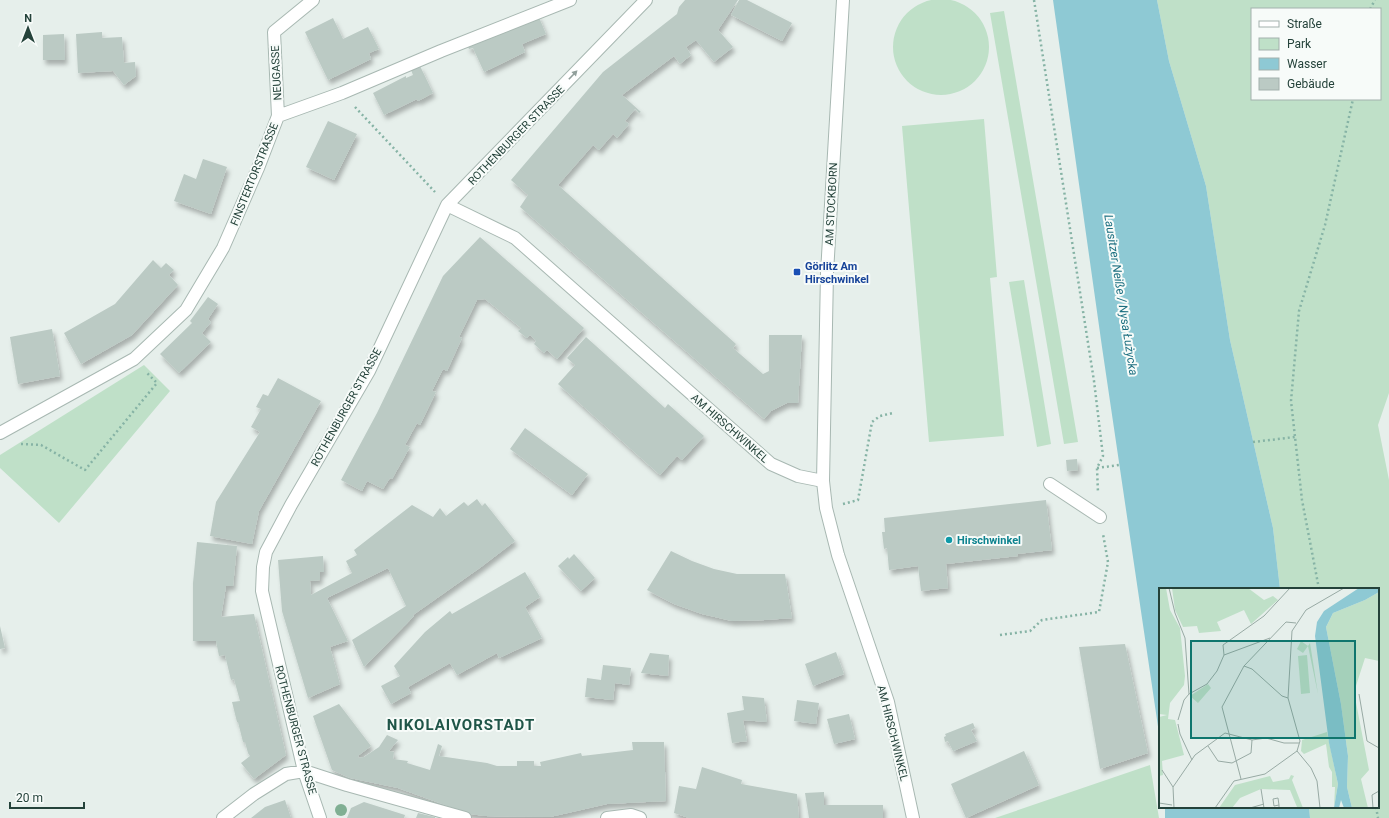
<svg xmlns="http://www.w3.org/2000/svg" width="1389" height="818" viewBox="0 0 1389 818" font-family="Roboto,sans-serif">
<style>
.green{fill:#bfe0c8;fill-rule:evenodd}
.water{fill:#8ec9d4}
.building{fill:#bbcac4;filter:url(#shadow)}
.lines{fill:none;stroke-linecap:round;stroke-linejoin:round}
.service-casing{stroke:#a8b8b2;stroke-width:14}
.minor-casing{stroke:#a8b8b2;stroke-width:14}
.tertiary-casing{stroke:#a8b8b2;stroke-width:14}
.path{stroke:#86b3a5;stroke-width:2.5;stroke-dasharray:2 3;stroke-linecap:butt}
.service{stroke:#fff;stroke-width:12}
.minor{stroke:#fff;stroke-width:12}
.tertiary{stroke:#fff;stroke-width:12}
.tree{fill:#80af93}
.oneway{fill:#92a09c}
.transit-dot{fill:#1a4fb4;stroke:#f7fbf9;stroke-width:1.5}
.culture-dot{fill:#0f9aa8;stroke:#f7fbf9;stroke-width:1.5}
.labels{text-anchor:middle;stroke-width:4;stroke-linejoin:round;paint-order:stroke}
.street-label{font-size:11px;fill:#24423a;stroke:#f7fbf9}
.transit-label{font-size:11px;font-weight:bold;fill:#164399;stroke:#f7fbf9;text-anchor:start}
.culture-label{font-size:11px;font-weight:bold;fill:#0d838f;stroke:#f7fbf9;text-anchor:start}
.water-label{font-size:12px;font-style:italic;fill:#1c6f80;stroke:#f7fbf9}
.district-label{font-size:15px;font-weight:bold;letter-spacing:1px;fill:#1f5548;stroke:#f7fbf9}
.inset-road{fill:none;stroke:#98aaa4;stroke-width:1}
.view{fill:#0f766e;fill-opacity:0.15;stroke:#0f766e;stroke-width:2}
.inset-edge{fill:none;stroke:#24423a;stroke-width:2}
</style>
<defs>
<filter id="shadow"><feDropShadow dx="2.5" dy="4.5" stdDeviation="2" flood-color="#0004"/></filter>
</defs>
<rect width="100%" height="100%" fill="#e6efeb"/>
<path class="green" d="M893 47a48 48 0 1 1 96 0a48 48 0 1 1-96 0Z
M1157,0H1389V393L1378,425L1389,480V818H1310L1309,807H1378V589H1280L1273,528L1230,340L1206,186L1169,61ZM1252,9H1380V99H1252Z
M1004,11L1078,442L1064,444L990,13Z
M984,119L997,277L990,278L1004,436L929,442L902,126Z
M1024,280L1051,444L1037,447L1009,282Z
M144,365L170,391L59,523L0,468V455Z
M1150,765L1159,818H995Z"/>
<path class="water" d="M1053,0H1157L1169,61L1206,186L1230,340L1273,528L1280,589H1160V740L1102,347Z
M1165,807H1309L1310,818H1165Z"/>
<path class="building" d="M685,0H738L718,30L733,47L714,62L696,40L686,47L691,55L680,64L674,56L622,95L641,112L639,113L635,109L625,121L629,124L617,138L613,134L599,150L593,145L558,185L736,344L733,348L763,374L769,371V335H802L798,403H787L771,411L764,419L520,207L528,195L511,180L603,72L677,14L679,7Z
M739,0H747L792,23L782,41L731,15Z
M538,15L546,34L522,44L525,52L484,72L473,48L469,49L467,45Z
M333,18L343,39L368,27L379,49L369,53L371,59L328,80L305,32Z
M102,32V38L122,37L124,63L135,62L136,76L124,85L113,71L78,73L76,34Z
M64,34L65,60H43V35Z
M420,66L433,93L418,101L417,99L384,115L373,93L406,76V78L413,75L411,70Z
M328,121L357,134L334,180L306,167Z
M203,159L227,167L211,214L174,201L184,174L196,179Z
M480,237L584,328L557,359L547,350L544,353L534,344L536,341L530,335L527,338L518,331L521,328L485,299L477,300L459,337L462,338L447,371L443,369L432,391L436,392L420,425L417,423L405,445L410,447L392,479L390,478L383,489L367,481L362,491L341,480L377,413L443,276Z
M153,260L161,268L166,263L174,270L169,275L178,285L132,335L81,364L64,333L115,304Z
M208,297L218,304L208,319L211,322L202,333L211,342L179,373L160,354L192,323L190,321Z
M52,329L60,376L18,384L10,337Z
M586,337L665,408L668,404L704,436L682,460L677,456L660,475L558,384L575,365L567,358Z
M278,378L321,401L259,511L252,544L210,536L216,502L260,432L251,427L261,409L256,407L263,394L268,396Z
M525,428L588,474L572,495L510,449Z
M1077,459L1078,470L1067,471L1066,460Z
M477,499L482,506L485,503L515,541L481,567L413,615L414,616L364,667L352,640L406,606L388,568L327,598L348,641L330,647L340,684L308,698L282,611L278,560L323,556L324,572H320V580L310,581L311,595L352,573L346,561L357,555L354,550L412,505L433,517L440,508L446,516L464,502L468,506Z
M1046,500L1052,550L1017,554L1018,556L946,564L948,588L921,591L918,566L889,570L887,548L884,549L882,532H885L884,518Z
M197,542L237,546L233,586H226L221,617L254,614L286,755L254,779L241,763L250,756L248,753L245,742H243L238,722H237L232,702L240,701L234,679L231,680L225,655L219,656L216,641H193V583Z
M671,551L692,561L714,569L737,574H785L792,618L765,620L732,621L702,614L674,604L647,590Z
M574,554L595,578L581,591L558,566L568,557L569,559Z
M525,572L540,597L525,607L542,638L499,658L497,653L457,675L450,663L408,687L411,693L391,704L381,686L400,676L394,666L425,632L450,611L452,614Z
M0,626L5,648L0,649Z
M1125,644L1148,753L1100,769L1079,647Z
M836,652L844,674L813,686L805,664Z
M650,653L669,655L668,676L641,673Z
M603,665L631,668L629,685L615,683L613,700L585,697L587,678L601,680Z
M742,696L764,698L767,722L743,720L747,741L732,743L727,713L744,710Z
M797,700L819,703L816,724L794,721Z
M339,704L371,746L359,755L358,758L364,757L379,747L387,735L398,740L389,751L394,752L393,759L408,761L407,763L430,770L438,744L442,746L439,756L487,763L497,766H517V761H534V766H541L540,762L581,753L582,756L633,750L632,742H664L666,801L607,804L550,817L485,816L470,814L398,788L350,778L332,770L313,716Z
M849,714L855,739L834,744L827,719Z
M973,723L975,728L971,730L977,741L953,751L948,741L945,742L944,737L946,736L945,734Z
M1024,751L1039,785L966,818L951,784Z
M702,767L742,780L741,784L797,794L799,818H689L674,813L679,786L696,789Z
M824,792V805H883V818H809L805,793Z
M285,800L291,818H251L265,807Z
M364,802L405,815L404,818H347L351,808Z
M418,813L435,817V818H416Z"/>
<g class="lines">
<defs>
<path id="service" d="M1050,484L1100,517"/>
<path id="minor" d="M278,116L342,93L441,51L570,0
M447,205L515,238L771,464L798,476L823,481
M0,433L134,359L186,310L223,248L258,168L278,116L274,32L313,0
M223,818L254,794L286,774L304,771L347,785L465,818
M320,818L304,771L262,591L263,567L266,552L291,505L369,371L447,205L646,0
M607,818L631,815L640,818"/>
<path id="tertiary" d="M843,0L827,273L823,481L826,508L838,555L888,702L913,818"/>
</defs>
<use href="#service" class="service-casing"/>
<use href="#minor" class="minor-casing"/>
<use href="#tertiary" class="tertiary-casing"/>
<path class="path" d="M1034,0L1094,381L1103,456L1097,468L1098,493
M1370,9L1375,0
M355,107L435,192
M1253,442L1295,437
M21,444L41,445L85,470L157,383L147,373
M1097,468L1119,465
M843,504L858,500L872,422L880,416L893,413
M1319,589L1302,500L1291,401L1299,311L1325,225L1353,99
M1000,635L1030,631L1042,620L1099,612L1108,562L1103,534
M1376,807L1378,818"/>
<use href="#service" class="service"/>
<use href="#minor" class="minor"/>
<use href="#tertiary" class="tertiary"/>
</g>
<circle class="tree" cx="341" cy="810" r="6"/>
<defs><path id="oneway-solid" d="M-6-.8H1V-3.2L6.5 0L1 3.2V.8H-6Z"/></defs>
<use class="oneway" href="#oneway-solid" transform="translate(573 75) rotate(-46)"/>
<rect class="transit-dot" x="793" y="268" width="8" height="8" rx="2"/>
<circle class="culture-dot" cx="949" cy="540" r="4"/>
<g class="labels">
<g class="street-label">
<text transform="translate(276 73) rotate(-93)" y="4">NEUGASSE</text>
<text transform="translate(516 135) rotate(-46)" y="4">ROTHENBURGER STRASSE</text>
<text transform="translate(254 174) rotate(-68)" y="4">FINSTERTORSTRASSE</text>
<text transform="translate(831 204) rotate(-87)" y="4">AM STOCKBORN</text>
<text transform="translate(346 407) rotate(-61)" y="4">ROTHENBURGER STRASSE</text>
<text transform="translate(730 428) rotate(41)" y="4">AM HIRSCHWINKEL</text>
<text transform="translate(296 730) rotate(75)" y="4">ROTHENBURGER STRASSE</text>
<text transform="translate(893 733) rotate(76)" y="4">AM HIRSCHWINKEL</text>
</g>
<g class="transit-label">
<text x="805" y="270">Görlitz Am<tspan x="805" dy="13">Hirschwinkel</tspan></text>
</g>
<g class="culture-label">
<text x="957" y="544">Hirschwinkel</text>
</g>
<g class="water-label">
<text transform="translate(1121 295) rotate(81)" y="4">Lausitzer Neiße / Nysa Łużycka</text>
</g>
<g class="district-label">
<text x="461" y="730">NIKOLAIVORSTADT</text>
</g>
</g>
<g transform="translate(1159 588)">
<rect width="220" height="220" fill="#e6efeb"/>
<path d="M0,0H7L11,22L21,40L26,88L25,97L11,115L9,131L16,132L25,167L3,173L4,187L0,188V129L8,127L0,126ZM13,0H89L105,12L114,8L119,12L92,36L85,22L58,34L62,43L40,45L38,38L24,39L16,22ZM220,4V73L206,70L195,104L210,182L202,191L209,220H193L188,199L189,168L182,116L167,39L174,25L206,12ZM142,53L149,58L151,55L159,106L149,58L144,65L138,61ZM148,67L151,105L142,106L139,68ZM49,96L52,100L39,115L31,108ZM168,144L179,196L175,220L176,199H173V184L170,179L167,156L145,166L142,163L143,152ZM132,187L135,188L133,192L144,220L138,219L131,202L102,201L81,210L73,220H60L76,197L111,188L114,194L130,191Z" fill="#bfe0c8"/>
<path d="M200,0H220V4L206,12L174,25L167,39L182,116L189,168L188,199L193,220H185L182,212L180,220H175L179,196L170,155L156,48L158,34L165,23Z" fill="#8ec9d4"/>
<path class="inset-road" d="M10,0L16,25L26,50L30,106M65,67L111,50M85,78L93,81L123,108L129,110M200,106L208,153L220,160M19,132L25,112L30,106L48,96L58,83L65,67L64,57L105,28L131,0M19,136L21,146L33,172M49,158L59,173L73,175L92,165L93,152M138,163L152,180L158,193L161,220M3,182L14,199L15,220M82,191L63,119L85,78L127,34L137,35M14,199L36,167L66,145L93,152L107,150L125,155H140M102,201L105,220M0,215L13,217M120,217L115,218L114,211L119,210L120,217V220M56,220L75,193L106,186L138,163L141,153L129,110L133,43L147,22L185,0M91,220L105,216M214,220L213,207L220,203"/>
<path class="view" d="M32,53H196V150H32Z"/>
<rect width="220" height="220" class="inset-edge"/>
</g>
<rect x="1251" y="8" width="130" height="92" fill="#f7fbf9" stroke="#a3b1ad"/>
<rect x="1259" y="21" width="20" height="6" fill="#ffffff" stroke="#a3b1ad"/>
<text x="1287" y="28" font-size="12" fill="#24423a">Straße</text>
<rect x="1259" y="38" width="20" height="12" fill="#bfe0c8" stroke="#a3b1ad"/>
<text x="1287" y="48" font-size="12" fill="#24423a">Park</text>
<rect x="1259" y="58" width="20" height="12" fill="#8ec9d4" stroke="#a3b1ad"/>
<text x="1287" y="68" font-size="12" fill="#24423a">Wasser</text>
<rect x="1259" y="78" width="20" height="12" fill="#bbcac4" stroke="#a3b1ad"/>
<text x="1287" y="88" font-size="12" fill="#24423a">Gebäude</text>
<g transform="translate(28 28)" stroke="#f7fbf9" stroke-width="3" paint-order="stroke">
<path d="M0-3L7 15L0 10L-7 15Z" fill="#24423a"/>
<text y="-6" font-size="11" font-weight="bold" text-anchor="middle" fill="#24423a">N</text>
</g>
<path d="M10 802v6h74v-6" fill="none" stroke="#24423a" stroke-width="2"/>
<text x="16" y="802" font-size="12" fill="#24423a" stroke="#f7fbf9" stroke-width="3" paint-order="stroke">20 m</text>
</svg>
